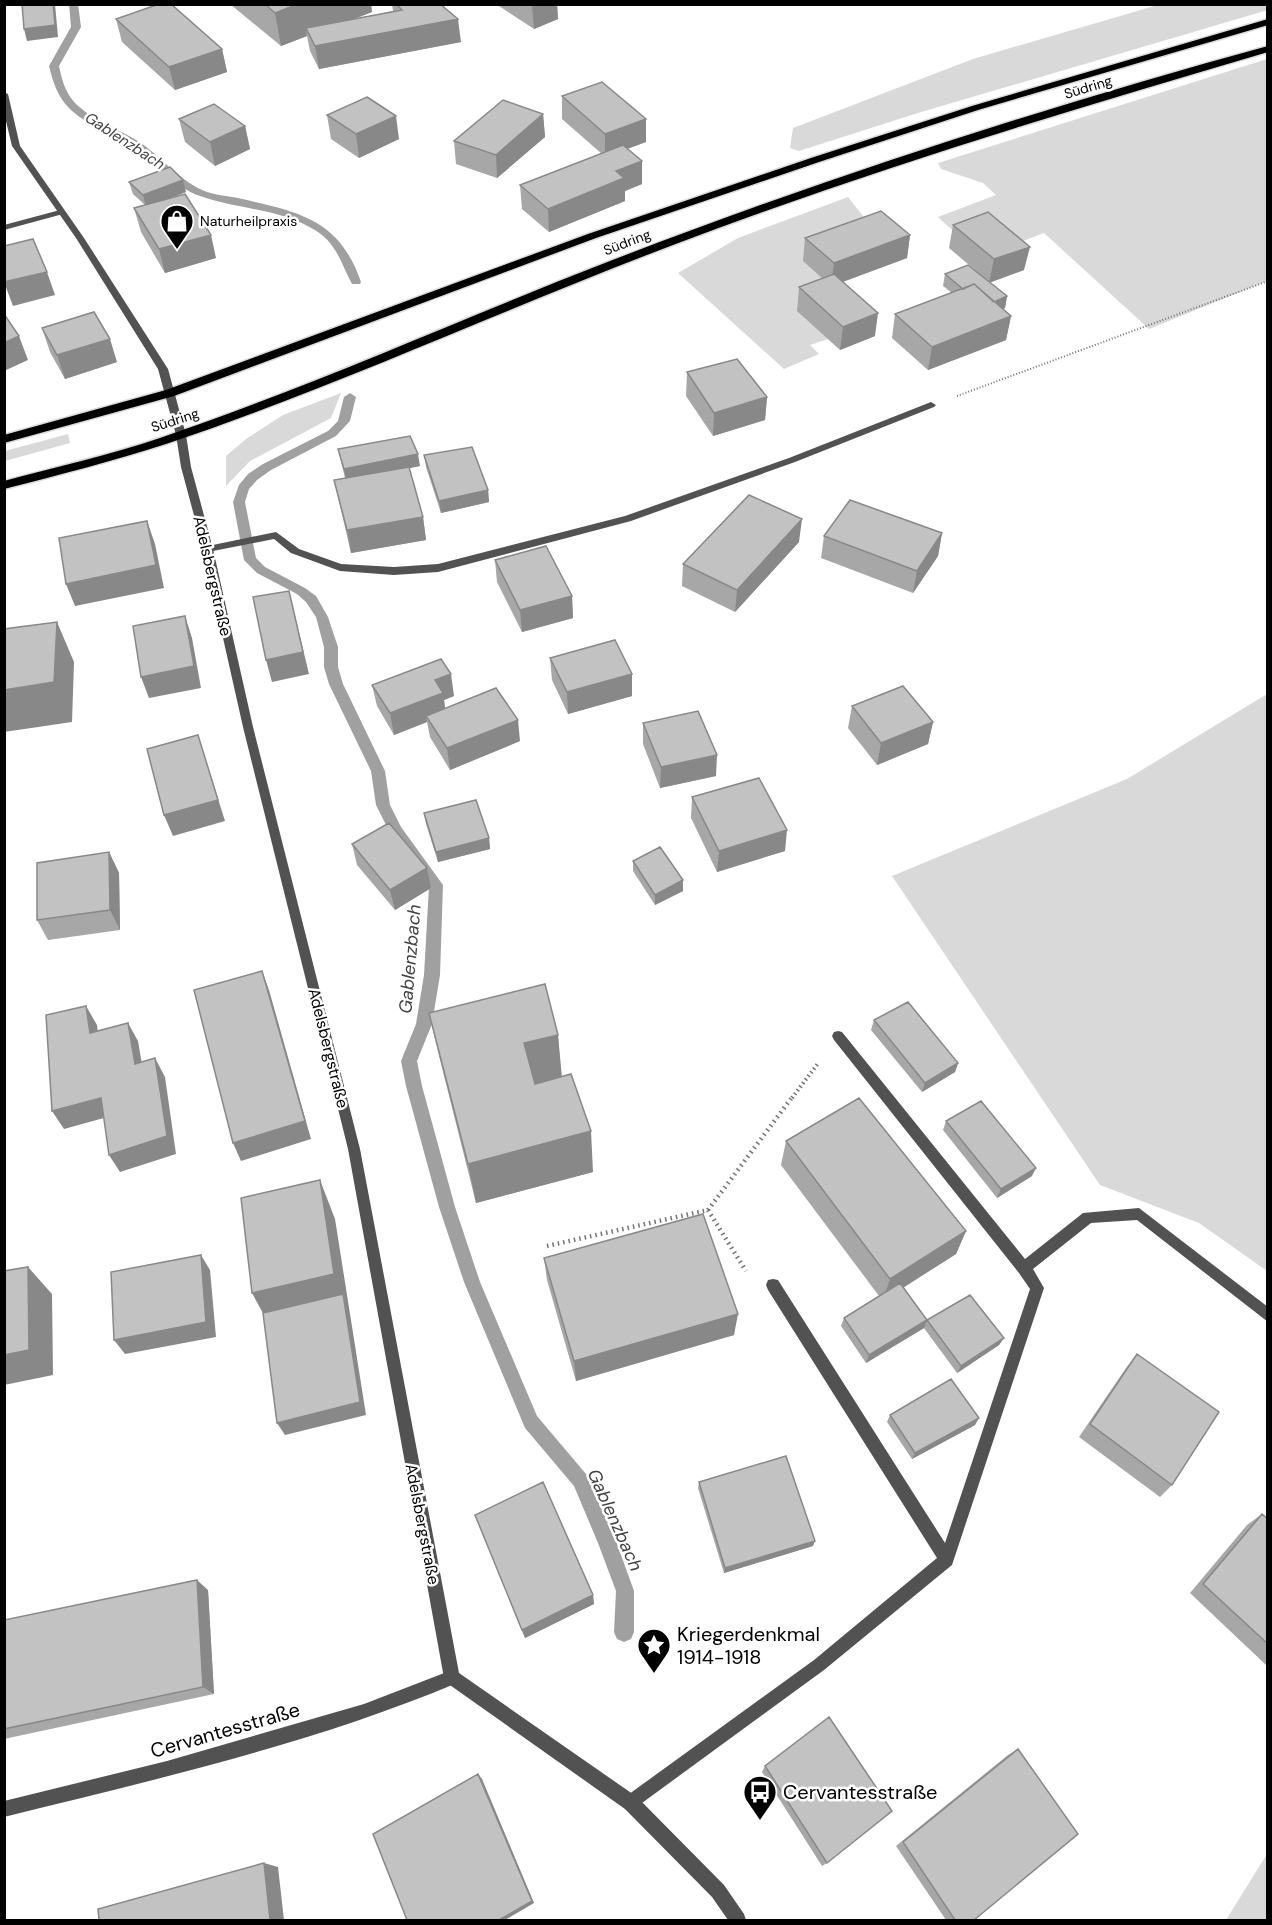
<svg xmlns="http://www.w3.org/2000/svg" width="1272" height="1925" viewBox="0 0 1272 1925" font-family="'DM Sans',sans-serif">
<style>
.green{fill:#d9d9d9}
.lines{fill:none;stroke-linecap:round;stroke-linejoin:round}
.stream{fill:#a0a0a0;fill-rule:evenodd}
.primary-casing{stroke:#dbdbdb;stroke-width:3}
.path-far2{stroke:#747474;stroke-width:2;stroke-dasharray:1 2;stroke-linecap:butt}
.path-far1{stroke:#747474;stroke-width:4;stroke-dasharray:1.5 3;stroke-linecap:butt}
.path{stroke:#747474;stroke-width:4.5;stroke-dasharray:1.5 4;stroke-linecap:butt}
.service{fill:#525252;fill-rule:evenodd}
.minor{fill:#525252;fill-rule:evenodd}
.tertiary{fill:#525252;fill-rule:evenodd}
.primary{fill:#000;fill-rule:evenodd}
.wall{fill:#a7a7a7}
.shaded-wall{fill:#888}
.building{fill:#c2c2c2;stroke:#888;stroke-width:1.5}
.labels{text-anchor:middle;stroke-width:5;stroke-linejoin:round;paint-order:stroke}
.far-street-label{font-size:14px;fill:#000;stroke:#fff}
.far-poi-label{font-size:14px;fill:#000;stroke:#fff;text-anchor:start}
.far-water-label{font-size:15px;font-style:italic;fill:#414141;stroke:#fff}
.street-label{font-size:16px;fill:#000;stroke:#fff}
.water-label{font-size:18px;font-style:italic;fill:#414141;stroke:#fff}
.near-poi-label{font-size:20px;fill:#000;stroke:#fff;text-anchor:start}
.near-street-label{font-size:20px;fill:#000;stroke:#fff}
</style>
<rect width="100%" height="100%" fill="#fff"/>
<path class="green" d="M1161,4H1267L1268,10L918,113L799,151L790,148L793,128L973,59Z
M1267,59V281L1149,329L1044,233L1000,250L965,242L938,217L996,195L983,183L941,169L938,163Z
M848,197L878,235L831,286L828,339L810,345L819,354L784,369L678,273L738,238Z
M341,393L331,418L250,461L226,486V456L246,439L283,415Z
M68,434L70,443L5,461V451Z
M1267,694V1271L1199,1223L1100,1185L892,876L1127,779Z
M1267,1854V1920H1226Z"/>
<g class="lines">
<path class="stream" d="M69,4H78L81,27L59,66C62,80 65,92 75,103C93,121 120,129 141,143C163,159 181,182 207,192C216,195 228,196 238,198C298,212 339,218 361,282L360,284H352C341,264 338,246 318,232C282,208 239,210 200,196C174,187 156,163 134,148C113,133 86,126 68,107C57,95 53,82 49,66L71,27Z
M350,393L356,397L350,421L336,436L271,470L257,480L249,489L245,502L256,558L265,567L305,588L316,596L328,617L338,647V667L343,684L385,771L390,805L401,827L443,885L440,975L432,1024L417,1061L422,1086L455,1207L480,1282L537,1416L586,1474L616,1541L634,1591V1632L631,1639L624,1642L617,1639L614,1632L616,1591L598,1543L574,1486L525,1428L464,1282L439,1207L406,1086L401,1061L416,1024L424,975L429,886L391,835L376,805L371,771L329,684L324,667V647L316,617L306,602L297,594L257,573L244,560L233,502L239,485L248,474L263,464L328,431L338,421L344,397Z"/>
<defs>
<path id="primary" d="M1268,19V25L978,110L819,162L596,238L174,396L4,443V435L166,390L588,234L811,158L972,106Z
M1268,46V52C1067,111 868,171 673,245C504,309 338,386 166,444C113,461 59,475 4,489V481C56,467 109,455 160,438C313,386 460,319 610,261C825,178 1045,107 1268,46Z"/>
</defs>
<use href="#primary" class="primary-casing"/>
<path class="path-far2" d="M957,396L1268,281"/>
<path class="path-far1" d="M792,1098L819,1062"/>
<path class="path" d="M708,1210L746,1271
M547,1246L708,1210L793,1096"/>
<path class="service" d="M60,210L64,212L63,214L4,230V225Z
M931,402L936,405L934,407L795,462L631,521L438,572L394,575L340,571L291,553L274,539L208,552L203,549L208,546L276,532L299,549L341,564L394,567L438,564L625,516L789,458Z
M838,1031L842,1032L1025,1259L1083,1213L1139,1208L1268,1307V1322L1137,1220L1091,1223L1033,1269L1044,1288L952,1565L824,1670L631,1811L625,1809L623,1803L625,1797L814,1660L937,1558L768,1290L766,1285L768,1280L773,1279L778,1280L945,1543L1030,1289L1019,1273L834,1040L832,1036L834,1032Z"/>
<path class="minor" d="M452,1670L457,1673L460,1678L457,1683C312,1744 157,1779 4,1817V1801L167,1761L364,1704Z"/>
<path class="tertiary" d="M4,92L8,94L20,146L84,238L168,369L186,435L191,467L213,549L253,727L360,1149L459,1673L637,1797L724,1885L744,1914L746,1920H728L712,1897L625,1809L447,1683L444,1678L348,1149L243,727L203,549L181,467L176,435L158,369L76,238L12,146L4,113Z"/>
<use href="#primary" class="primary"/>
</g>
<path class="wall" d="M230,4H371L372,12L355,19L393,11L392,4H440L461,42L319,69L310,51L307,36L281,46Z
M496,4H557L558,19L534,29Z
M116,19L222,49L227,72L175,90L122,42Z
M562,96L646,142L627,149L642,184L625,191V201L549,232L522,209L520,185L602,154L562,119Z
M543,114L545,137L497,178L456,164L454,141Z
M327,115L399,139L359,158L331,139Z
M179,119L245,126L250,149L215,166L185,142Z
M129,182L186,192L166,200L216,258L165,273L141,232L134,208L145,205L133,194Z
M953,225L1024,270L990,282L1007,296L1005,308L1002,309L1011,316L1006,340L928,370L892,338L895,314L952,293L943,286L945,274L975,270L949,248Z
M910,235L907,258L843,282L875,336L840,350L797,311L799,287L822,278L803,261L805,238Z
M42,328L117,362L65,379L50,352Z
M687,372L767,397L765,420L713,436L686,396Z
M338,449L420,466L409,468L423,517L426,540L351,553L334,480L345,478Z
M424,455L488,490L489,502L441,513L426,467Z
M942,533L938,556L913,593L821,558L824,536Z
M799,542L735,612L682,586L683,564Z
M495,560L572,596L573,618L522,632L497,582Z
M550,658L632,674V696L568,714L552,680Z
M372,685L454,696L444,700L445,708L520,741L450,770L430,737L427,722L394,735L377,706Z
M852,706L933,722L928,744L877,765L848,728Z
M643,723L716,776L660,788L643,744Z
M692,797L785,851L717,872L691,818Z
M424,813L489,838L490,849L438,862L426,824Z
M352,844L431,888L395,910L357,865Z
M109,852L119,873L120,930L48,940L37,920Z
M633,861L683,891L655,905L633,871Z
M429,1013L558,1035L561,1077L593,1172L476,1203L439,1056Z
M874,1020L958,1063L955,1072L922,1092L871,1030Z
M946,1121L1032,1176L997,1198L943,1130Z
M786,1141L966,1231L956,1254L903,1288L927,1320L1004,1338L999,1345L957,1373L924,1328L866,1363L841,1326L844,1318L879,1296L781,1165Z
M544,1258L734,1335L576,1381L547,1280Z
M1137,1354L1172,1485L1160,1497L1079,1437L1126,1368Z
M890,1415L975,1425L912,1459L887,1422Z
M699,1482L813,1546L724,1573L698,1488Z
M1262,1514L1268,1519V1664L1266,1665L1190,1593L1247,1525Z
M475,1515L593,1595L594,1604L525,1638Z
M208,1590L214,1694L4,1739V1620Z
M1018,1749L974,1920H946L896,1846L1008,1755Z
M765,1766L827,1863L822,1866L762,1772Z"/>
<path class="shaded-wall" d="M53,4H55L58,37L27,41L24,29Z
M298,4H371L372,12L309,35L306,28L307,36L281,46L275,13Z
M535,4H557L558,19L534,29L532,6Z
M458,19L461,42L319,69L315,46Z
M222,49L227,72L175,90L169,67Z
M543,114L545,137L497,178L496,155Z
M396,116L399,139L359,158L356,134Z
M646,119V142L605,157V134Z
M245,126L250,149L215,166L210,142Z
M642,161V184L625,191V201L549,232L548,209L616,171Z
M183,180L186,192L146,207L143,195Z
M211,235L216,258L165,273L159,249Z
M910,235L907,258L831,286L834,263Z
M1030,247L1024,270L989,283L994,259Z
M47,272L55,295L13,306L4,282Z
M1007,296L1005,308L982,318L984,306Z
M878,313L875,336L840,350L843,327Z
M1011,316L1006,340L928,370L932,347Z
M19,336L28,360L4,371V343Z
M110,339L117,362L65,379L57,355Z
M767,397L765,420L713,436L714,413Z
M418,454L420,466L346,481L344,469Z
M488,490L489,502L441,513L439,501Z
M423,517L426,540L351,553L347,530Z
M802,519L799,542L735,612L737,590Z
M147,521L155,544L164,588L75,606L66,584Z
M942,533L938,556L913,593L917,571Z
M289,591L309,674L272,682L266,660Z
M572,596L573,618L522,632L520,610Z
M185,616L192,638L201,688L149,698L141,677Z
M57,622L74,662L72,722L4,732V690Z
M451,674L454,696L444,700L446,715L426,716L427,722L394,735L390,713L435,680Z
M632,674V696L568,714L567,692Z
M518,720L520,741L450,770L447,748Z
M933,722L928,744L877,765L881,743Z
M198,735L225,821L173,836L164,815Z
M717,755L716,776L660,788L661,767Z
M787,830L785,851L717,872L719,851Z
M489,838L490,849L438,862L436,852Z
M109,852L119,873L120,930L110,910Z
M427,868L431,888L395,910L390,890Z
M683,880V891L655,905V895Z
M262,971L269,990L311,1139L241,1161L233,1143Z
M86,1006L97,1025L100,1052L90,1033Z
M128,1023L138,1041L145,1082L135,1064Z
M558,1035L562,1078L529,1086L524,1043Z
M155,1058L165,1077L176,1154L120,1172L109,1155Z
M958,1063L955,1072L922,1092L925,1083Z
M101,1098L111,1116L64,1129L52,1111Z
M591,1131L593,1172L476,1203L468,1164Z
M1036,1168L1032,1176L997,1198L1001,1189Z
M320,1180L335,1219L366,1415L285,1435L277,1423L271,1328L252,1293Z
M966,1231L956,1254L883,1300L890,1279Z
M201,1255L210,1270L216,1337L125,1354L114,1340Z
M28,1267L52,1294L53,1375L4,1385V1355Z
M738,1314L734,1335L576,1381L574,1361Z
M927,1320L924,1328L866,1363L869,1355Z
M1004,1338L999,1345L957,1373L961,1366Z
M979,1418L975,1425L912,1459L915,1453Z
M815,1541L813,1546L724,1573L725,1568Z
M197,1580L208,1590L214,1694L203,1687Z
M593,1595L594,1604L525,1638L522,1630Z
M478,1774L482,1779L534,1903L505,1920H499Z
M264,1863L278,1867L284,1920H270Z"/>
<path class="building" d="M22,4H53L55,25L24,29Z
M159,4H171L222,49L169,67L116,19Z
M265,4H298L275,13Z
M396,4H440L458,19L315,46L306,28L402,10Z
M602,82L646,119L605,134L562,96Z
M367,97L396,116L356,134L327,115Z
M503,100L543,114L496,155L454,141Z
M214,104L245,126L210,142L179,119Z
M623,145L642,161L616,171L624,178L548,209L520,185Z
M170,167L183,180L143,195L129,182Z
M185,194L211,235L159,249L134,208Z
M881,211L910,235L834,263L805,238Z
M988,212L1030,247L994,259L953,225Z
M33,239L47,272L4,282V246Z
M968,265L1007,296L994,302L974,284L963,289L945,274Z
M834,274L878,313L843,327L799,287Z
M974,284L1011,316L932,347L895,314Z
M94,312L110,339L57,355L42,328Z
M4,314L19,336L4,343Z
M737,359L767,397L714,413L687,372Z
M410,436L418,454L344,469L338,449Z
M472,447L488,490L439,501L424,455Z
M409,467L423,517L347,530L334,480Z
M749,495L802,519L737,590L683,564Z
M850,500L942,533L917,571L824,536Z
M147,521L156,565L66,584L59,538Z
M546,546L572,596L520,610L495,560Z
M289,591L303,652L266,660L253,597Z
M185,616L194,666L141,677L133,626Z
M57,622L54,682L4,690V629Z
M615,640L632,674L567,692L550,658Z
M441,659L451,674L435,680L443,693L390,713L372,685Z
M903,686L933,722L881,743L852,706Z
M496,688L518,720L447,748L426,716Z
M698,711L717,755L661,767L643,723Z
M198,735L218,800L164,815L147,749Z
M759,778L787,830L719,851L692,797Z
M476,800L489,838L436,852L424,813Z
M389,823L427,868L390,890L352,844Z
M660,847L683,880L655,895L633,861Z
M109,852L110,910L37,920V863Z
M262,971L305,1121L233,1143L194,990Z
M545,984L558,1035L524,1043L535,1084L571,1074L591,1131L468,1164L429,1013Z
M908,1002L958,1063L925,1083L874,1020Z
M86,1006L90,1033L128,1023L135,1064L155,1058L167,1136L109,1155L101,1098L52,1111L46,1015Z
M859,1098L966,1231L890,1279L786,1141Z
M981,1101L1036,1168L1001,1189L946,1121Z
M320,1180L334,1274L252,1293L241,1198Z
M703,1214L738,1314L574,1361L544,1258Z
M201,1255L206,1322L114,1340L111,1272Z
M28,1267L29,1350L4,1355V1271Z
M900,1283L927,1320L869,1355L844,1318Z
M343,1294L360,1402L277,1423L263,1313Z
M970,1295L1004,1338L961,1366L927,1320Z
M1137,1354L1219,1412L1172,1485L1090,1424Z
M951,1379L979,1418L915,1453L890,1415Z
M786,1456L815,1541L725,1568L699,1482Z
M543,1482L593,1595L522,1630L475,1515Z
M1262,1514L1268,1519V1644L1203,1584Z
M197,1580L203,1687L4,1729V1620Z
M829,1717L892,1811L827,1863L765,1766Z
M1018,1749L1078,1834L974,1920H955L903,1842Z
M478,1774L532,1901L499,1920H407L373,1834Z
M264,1863L270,1920H99L98,1909Z"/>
<defs>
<symbol id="shop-pin" viewBox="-11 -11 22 30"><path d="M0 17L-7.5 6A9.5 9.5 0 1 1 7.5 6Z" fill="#000" stroke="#fff"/><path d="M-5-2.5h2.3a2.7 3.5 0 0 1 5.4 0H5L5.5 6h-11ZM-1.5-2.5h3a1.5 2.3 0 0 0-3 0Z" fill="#fff"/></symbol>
<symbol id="sight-pin" viewBox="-11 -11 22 30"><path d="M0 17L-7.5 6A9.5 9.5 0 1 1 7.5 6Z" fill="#000" stroke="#fff"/><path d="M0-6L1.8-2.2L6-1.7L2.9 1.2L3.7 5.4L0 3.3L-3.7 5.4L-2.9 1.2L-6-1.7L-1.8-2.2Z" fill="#fff"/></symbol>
<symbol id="bus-pin" viewBox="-11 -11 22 30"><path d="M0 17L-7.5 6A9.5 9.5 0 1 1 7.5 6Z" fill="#000" stroke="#fff"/><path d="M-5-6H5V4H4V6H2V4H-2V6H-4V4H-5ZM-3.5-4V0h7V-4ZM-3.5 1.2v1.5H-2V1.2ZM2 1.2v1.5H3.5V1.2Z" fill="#fff"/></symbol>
</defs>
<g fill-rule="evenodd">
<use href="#shop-pin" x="158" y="202" width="38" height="52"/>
<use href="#sight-pin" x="635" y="1626" width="38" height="52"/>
<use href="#bus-pin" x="741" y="1773" width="38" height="52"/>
</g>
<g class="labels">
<g class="far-street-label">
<text transform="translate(1088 87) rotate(-17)" y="5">Südring</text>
<text transform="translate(627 242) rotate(-21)" y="5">Südring</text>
<text transform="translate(175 420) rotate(-18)" y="5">Südring</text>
</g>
<g class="far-poi-label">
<text x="200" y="226">Naturheilpraxis</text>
</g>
<g class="far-water-label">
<text transform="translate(125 141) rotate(33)" y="5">Gablenzbach</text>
</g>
<g class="street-label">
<text transform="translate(213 576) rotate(77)" y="6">Adelsbergstraße</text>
<text transform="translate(329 1048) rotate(76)" y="6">Adelsbergstraße</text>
<text transform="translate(423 1524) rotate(79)" y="6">Adelsbergstraße</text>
</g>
<g class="water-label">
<text transform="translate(410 959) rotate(-85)" y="6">Gablenzbach</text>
<text transform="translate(615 1520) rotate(66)" y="6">Gablenzbach</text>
</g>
<g class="near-poi-label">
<text x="677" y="1641">Kriegerdenkmal<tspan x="677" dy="23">1914-1918</tspan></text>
<text x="783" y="1799">Cervantesstraße</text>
</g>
<g class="near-street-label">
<text transform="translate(225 1730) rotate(-16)" y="7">Cervantesstraße</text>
</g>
</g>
<rect width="1272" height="1925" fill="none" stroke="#000000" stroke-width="12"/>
</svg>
